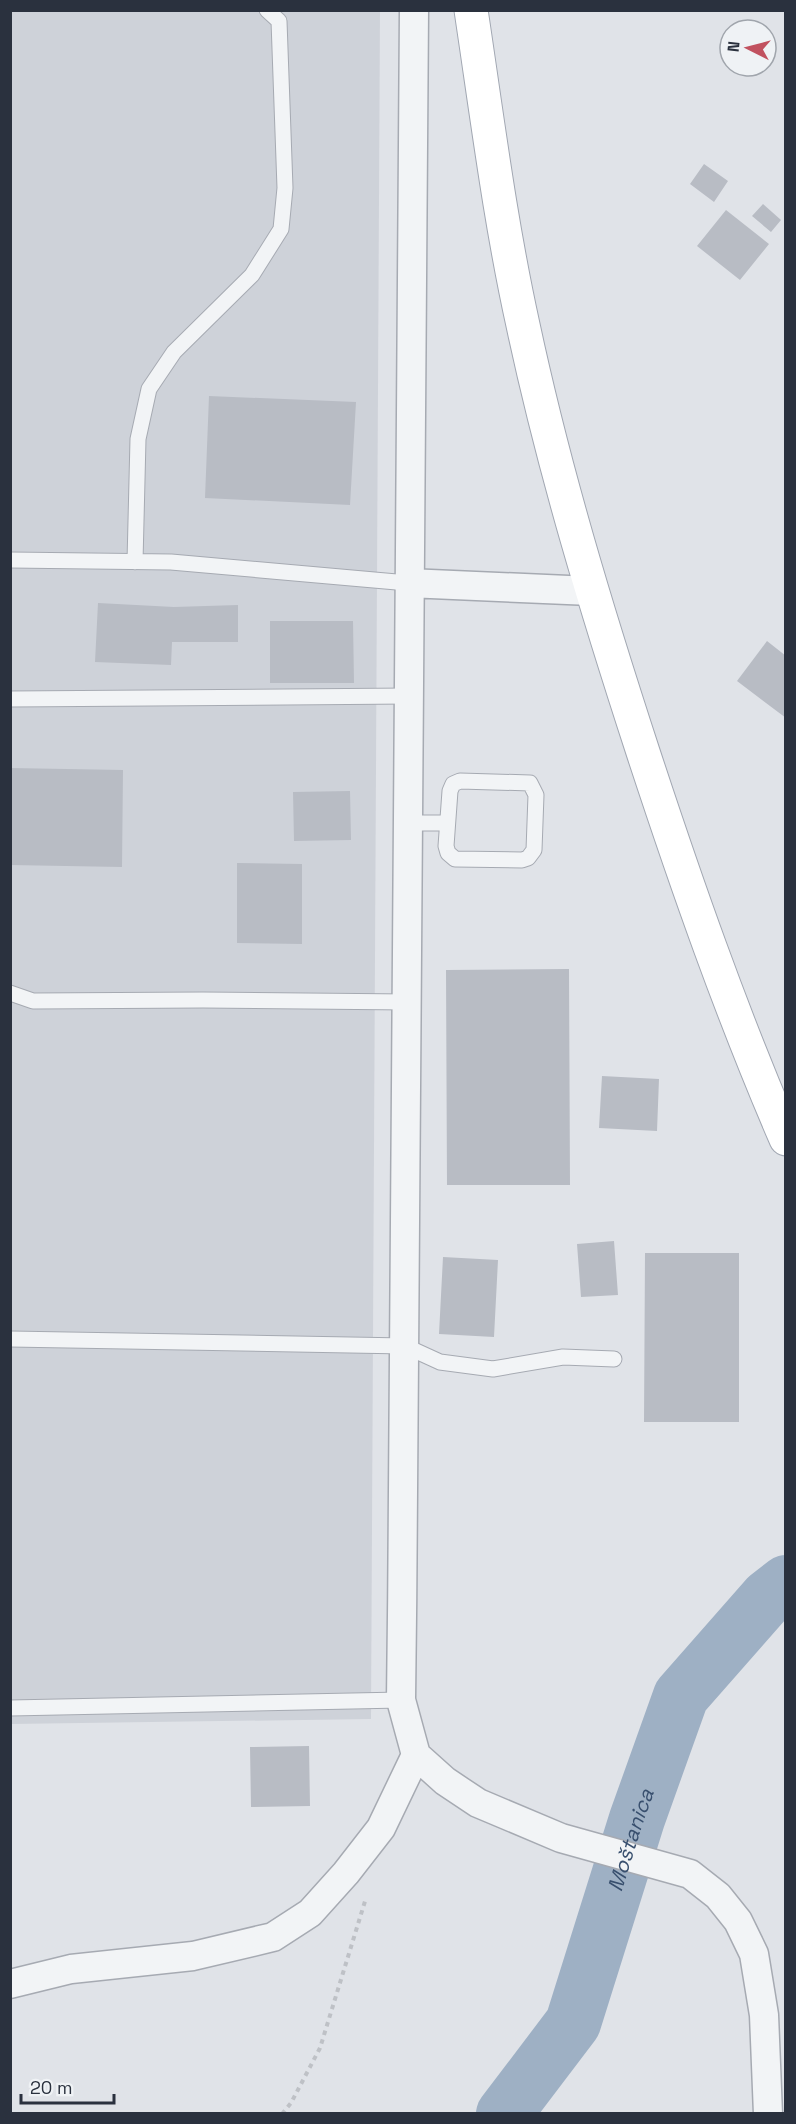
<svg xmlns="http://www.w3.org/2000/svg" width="796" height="2124" viewBox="0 0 796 2124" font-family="'Space Grotesk',sans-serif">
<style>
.built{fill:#ced2d9}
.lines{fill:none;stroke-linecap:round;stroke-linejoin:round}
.river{stroke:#9eb0c4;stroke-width:56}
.building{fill:#b8bcc4}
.service-casing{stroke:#a6aab2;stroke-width:17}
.minor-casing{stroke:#a6aab2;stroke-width:31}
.primary-casing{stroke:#a1a7b2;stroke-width:35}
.path{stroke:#bec1c6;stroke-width:4;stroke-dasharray:4.5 4.5;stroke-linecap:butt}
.service{stroke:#f2f4f6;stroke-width:15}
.minor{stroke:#f2f4f6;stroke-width:28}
.primary{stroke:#fff;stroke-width:33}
.labels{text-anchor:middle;stroke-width:6;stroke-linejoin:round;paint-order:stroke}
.water-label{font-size:21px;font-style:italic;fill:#384f6e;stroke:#eff2f5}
</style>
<rect width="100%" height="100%" fill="#e0e3e8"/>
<path class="built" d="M10,11H380L371,1719L11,1724Z"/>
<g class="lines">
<path class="river" id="s1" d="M504,2114L573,2023L637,1819L681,1696L768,1597L786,1583"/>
</g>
<path class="building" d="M704,164L728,181L714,202L690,184Z
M763,204L781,220L771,232L752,216Z
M726,210L769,244L740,280L697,246Z
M209,396L356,402L350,505L205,498Z
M98,603L174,607L238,605V642H172L171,665L95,662Z
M270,621H353L354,683H270Z
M767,641L786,656V718L737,681Z
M10,768L123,770L122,867L10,865Z
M350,791L351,840L294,841L293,792Z
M237,863L302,864V944L237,943Z
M569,969L570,1185H447L446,970Z
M602,1076L659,1079L657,1131L599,1128Z
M614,1241L618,1295L581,1297L577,1244Z
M645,1253H739V1422H644Z
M443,1257L498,1260L494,1337L439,1334Z
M309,1746L310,1806L251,1807L250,1747Z"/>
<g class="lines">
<defs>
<path id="service" d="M10,560L171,562L408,583
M135,562L138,439L149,389L174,352L252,275L281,229L285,188L279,21L267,10
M10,699L409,696
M460,781L530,783L536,795L534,850L528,858L522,860L455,859L448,853L446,846L450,791L453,784Z
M409,823H446
M10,993L33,1001L203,1000L408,1002
M10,1339L405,1346L440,1362L493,1369L563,1357L614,1359
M10,1708L401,1700"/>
<path id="minor" d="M414,10C409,574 408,1137 401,1700L416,1755L445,1781L478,1803L561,1838L690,1874L718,1896L738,1921L754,1954L764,2015L768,2114
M408,583L591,591
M10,1984L71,1969L193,1956L273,1937L310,1913L346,1873L381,1828L416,1755"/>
<path id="primary" d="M471,10C487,116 500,221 523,325C554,470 597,611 643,752C686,883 731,1012 786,1139"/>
</defs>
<use href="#service" class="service-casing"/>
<use href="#minor" class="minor-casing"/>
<use href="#primary" class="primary-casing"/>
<path class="path" d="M282,2114L291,2103L320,2048L366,1898"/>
<use href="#service" class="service"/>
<use href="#minor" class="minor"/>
<use href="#primary" class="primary"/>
</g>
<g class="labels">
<g class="water-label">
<text dy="7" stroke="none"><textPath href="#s1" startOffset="306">Moštanica</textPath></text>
</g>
</g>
<rect width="796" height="2124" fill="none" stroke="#2a313e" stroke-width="24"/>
<g transform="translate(748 48) rotate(276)"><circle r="28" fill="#eff2f5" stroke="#a0a5ac" stroke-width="1.5"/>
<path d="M0-4.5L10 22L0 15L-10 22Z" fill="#c1515f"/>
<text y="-9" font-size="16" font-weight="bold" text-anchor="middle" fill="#2a313e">N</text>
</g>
<path d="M21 2094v9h93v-9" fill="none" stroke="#2a313e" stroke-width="3"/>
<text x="30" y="2094" font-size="18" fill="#2a313e" stroke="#eff2f5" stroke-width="4.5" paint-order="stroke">20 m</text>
</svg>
